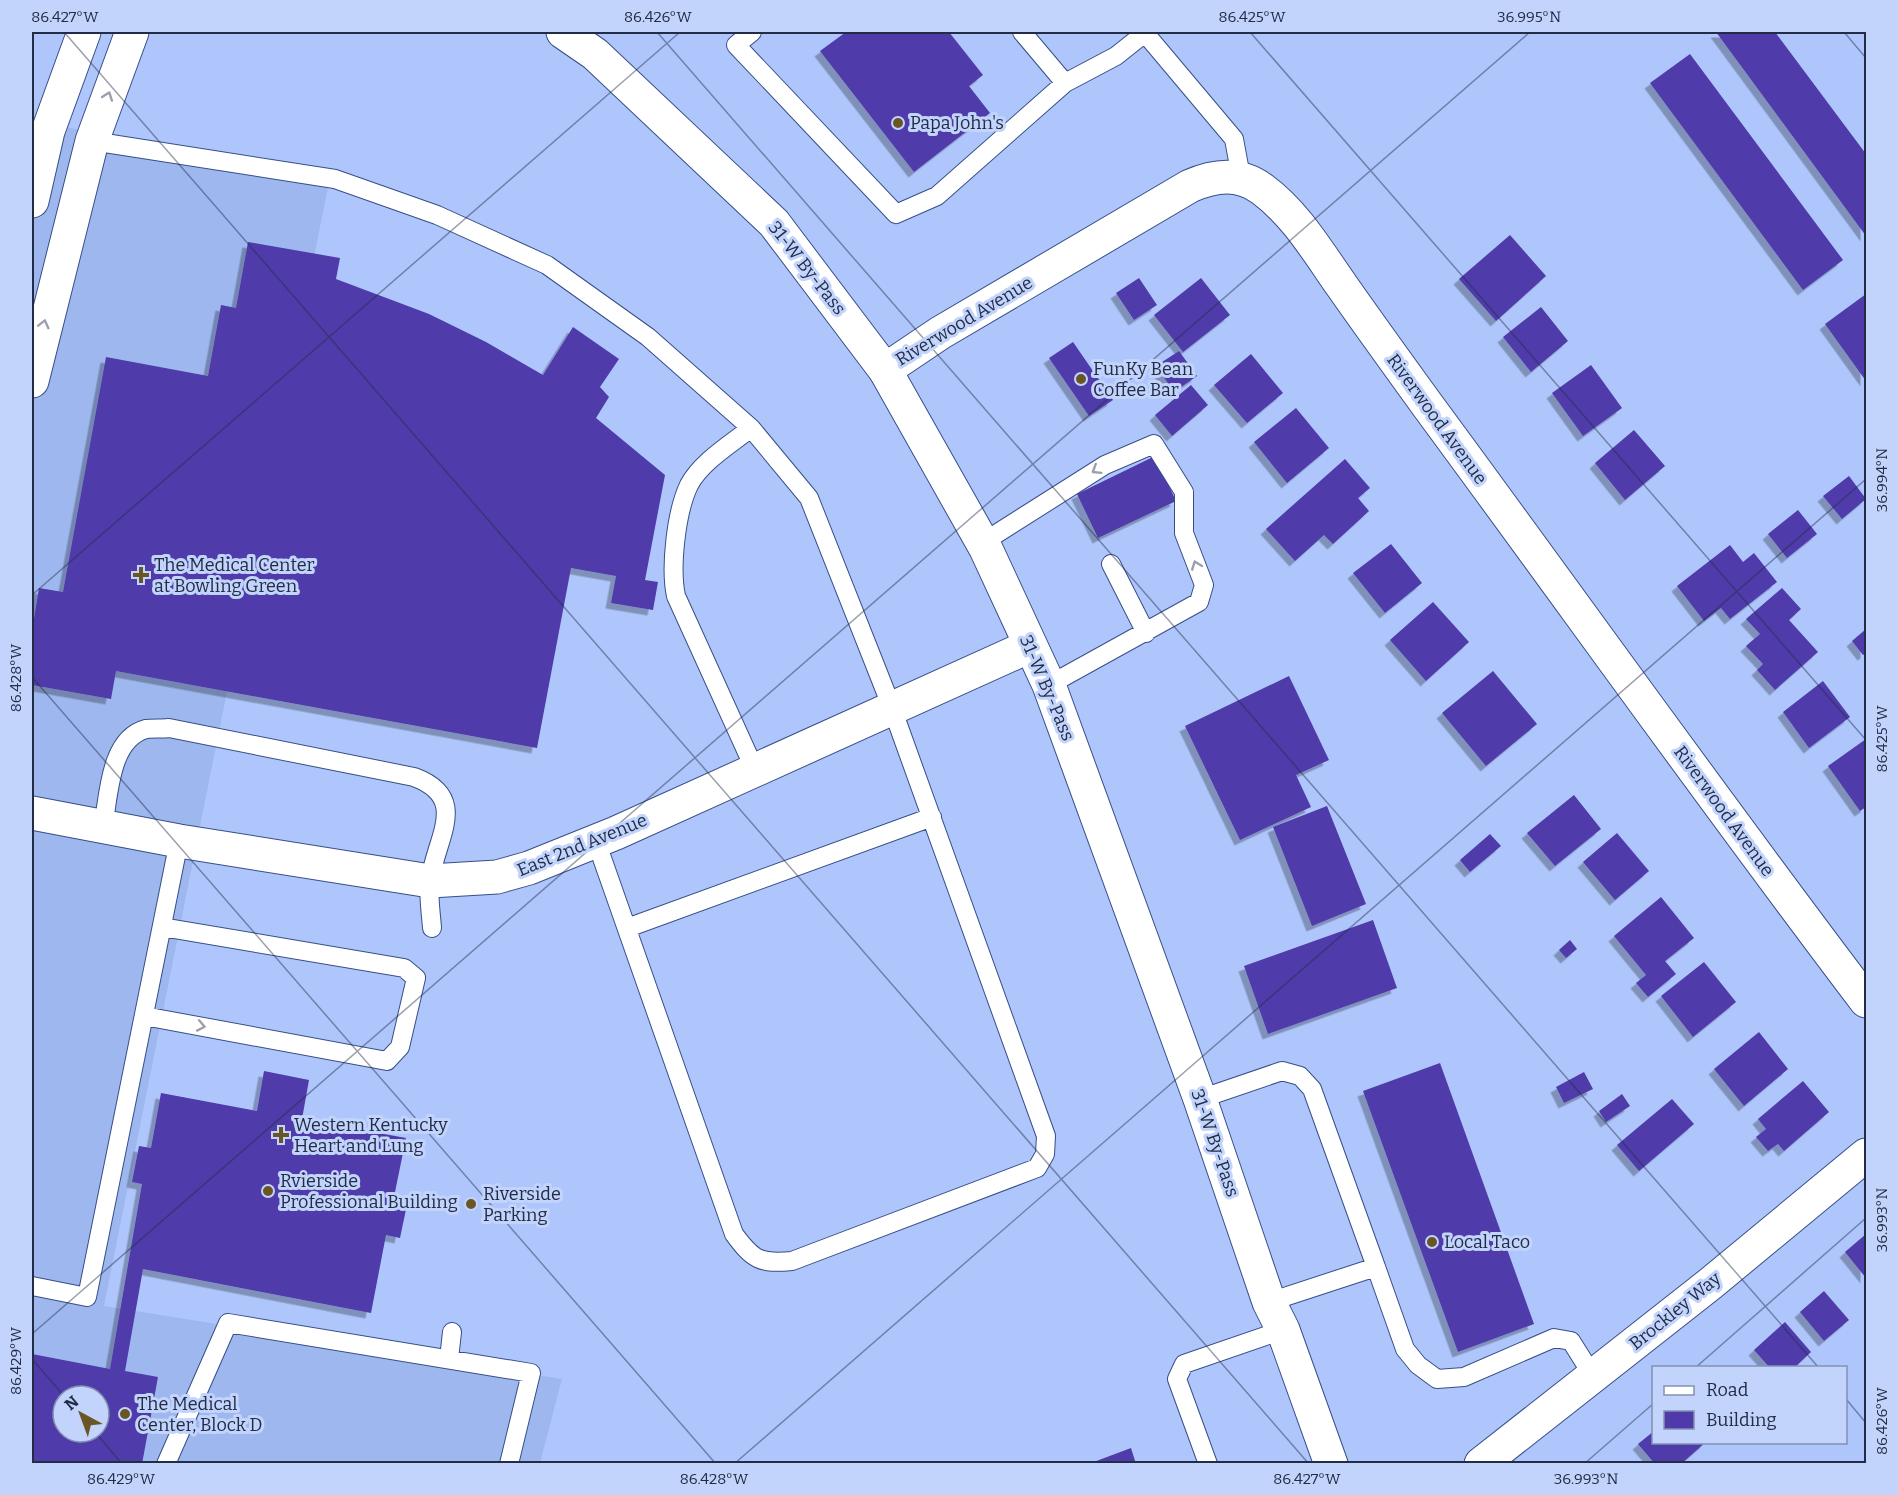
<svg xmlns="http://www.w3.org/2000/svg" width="1898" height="1495" viewBox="0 0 1898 1495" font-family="Bitter,serif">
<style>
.built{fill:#9eb7ef;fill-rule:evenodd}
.building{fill:#503aa9;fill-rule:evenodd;filter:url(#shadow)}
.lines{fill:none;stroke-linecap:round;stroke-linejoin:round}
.service-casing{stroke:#374e87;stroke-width:20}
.minor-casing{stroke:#374e87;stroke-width:35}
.primary-casing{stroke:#374e87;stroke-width:35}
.service{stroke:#fff;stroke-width:18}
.minor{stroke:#fff;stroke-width:33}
.primary{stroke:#fff;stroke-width:33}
.oneway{stroke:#9ca0ac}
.ticks{fill:none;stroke:#222c46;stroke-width:1.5;stroke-opacity:0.45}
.poi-dot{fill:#6a5625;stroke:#c2d4fc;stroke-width:2}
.labels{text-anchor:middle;stroke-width:6;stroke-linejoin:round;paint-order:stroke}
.poi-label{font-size:18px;fill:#222c46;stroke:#c2d4fc;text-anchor:start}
.street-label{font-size:18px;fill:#222c46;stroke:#c2d4fc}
.neatline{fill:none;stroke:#222c46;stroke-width:2}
.ticks-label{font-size:15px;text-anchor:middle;fill:#222c46}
</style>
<defs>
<filter id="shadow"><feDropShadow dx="-5.5" dy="5.5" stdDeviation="0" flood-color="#0004"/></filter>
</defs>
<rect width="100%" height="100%" fill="#afc6fc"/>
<path class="built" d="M32,120L329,182L104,1306L562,1379L540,1463H32ZM63,1396H99V1432H63Z"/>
<path class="building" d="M846,32H949L983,75L969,86L990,113L914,172L820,51Z
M1716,32H1775L1866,154V236Z
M1690,54L1843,260L1803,290L1650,83Z
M1510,235L1546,276L1496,321L1459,279Z
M248,242L340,258L336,279L429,314L486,342L543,375L573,327L619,359L600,387L609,397L596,418L665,475L645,580L658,582L653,610L611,603L616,576L571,568L537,748L116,671L111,699L32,685V631L39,588L63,592L106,357L208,376L221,305L236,308Z
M1139,278L1157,305L1134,320L1116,293Z
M1201,278L1230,315L1183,352L1154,315Z
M1866,294V381L1825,324Z
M1541,307L1568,341L1531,372L1503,337Z
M1073,342L1113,400L1089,416L1049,358Z
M1179,351L1197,376L1174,392L1156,366Z
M1251,354L1283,393L1247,423L1214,385Z
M1591,365L1622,408L1583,436L1552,393Z
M1191,385L1208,405L1172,436L1155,415Z
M1296,408L1329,448L1287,483L1254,442Z
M1634,430L1665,466L1625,500L1595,463Z
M1155,456L1176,501L1098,538L1077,494Z
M1345,459L1370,488L1358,498L1369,511L1333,544L1324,535L1295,561L1266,529Z
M1849,476L1866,499L1842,519L1823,496Z
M1798,510L1817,534L1787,558L1768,534Z
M1391,544L1422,583L1385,613L1353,573Z
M1730,545L1743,562L1754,553L1777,582L1730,619L1721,608L1704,621L1677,586Z
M1782,588L1801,609L1789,620L1818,652L1775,690L1757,670L1763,664L1746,646L1760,634L1746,619Z
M1433,602L1469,642L1426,681L1390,640Z
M1866,629V653L1863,655L1852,641Z
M1493,671L1537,724L1486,766L1442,713Z
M1289,676L1329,760L1296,775L1311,807L1240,840L1185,726Z
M1823,681L1850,717L1809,748L1783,712Z
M1866,739V807L1860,811L1828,766Z
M1574,795L1601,829L1555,866L1527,833Z
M1327,806L1366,904L1312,926L1273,827Z
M1617,833L1649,871L1615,900L1583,862Z
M1490,834L1501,846L1470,872L1460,860Z
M1661,897L1694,938L1665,961L1676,974L1648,997L1636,983L1646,975L1614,936Z
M1373,920L1397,988L1268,1034L1244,966Z
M1570,940L1577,949L1566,958L1559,950Z
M1704,962L1736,1002L1693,1037L1661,996Z
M1759,1032L1788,1069L1744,1106L1714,1069Z
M1440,1063L1534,1324L1458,1352L1363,1091Z
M264,1071L309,1080L302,1119L406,1138L394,1197L408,1200L400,1238L386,1235L371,1313L143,1269L125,1371L158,1377L142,1464H32V1354L110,1369L142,1184L132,1182L139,1146L151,1148L161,1093L257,1111ZM63,1396H99V1432H63Z
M1584,1072L1593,1089L1564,1103L1556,1087Z
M1803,1081L1829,1112L1784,1151L1778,1144L1768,1151L1756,1137L1766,1129L1758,1119Z
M1622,1094L1630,1106L1606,1122L1599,1111Z
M1672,1099L1694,1124L1639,1171L1617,1145Z
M1866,1234V1278L1845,1252Z
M1824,1291L1849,1320L1824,1341L1800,1312Z
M1785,1322L1811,1352L1794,1368H1770L1754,1350Z
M1654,1431V1442H1706L1681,1464H1655L1638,1444Z
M1131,1448L1136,1464H1091V1463Z"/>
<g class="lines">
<defs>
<path id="service" d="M752,32L736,45L896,214L937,196L1065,83L1116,56L1145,33
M1022,32L1065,83
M1144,32L1234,139L1241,177
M92,141L335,179L437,215L547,265L648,337L751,428L809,498L892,708L1046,1136L1045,1154L1037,1168L792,1261C760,1264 753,1260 734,1234L596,841
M751,428C731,444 701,462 689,485C676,512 670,568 676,596L755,770
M982,543L1105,465L1154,444L1184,492V533L1204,585L1199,602L1049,685
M1111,564L1146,633
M103,826C109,797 109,739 146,729C153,728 162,729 169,728L414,777C471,798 435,839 430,881C428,896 431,913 432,928
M627,928L932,817
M144,1016L387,1061L400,1047L416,978L404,968L162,927
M1200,1099L1282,1071L1300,1076L1312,1089L1376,1267L1269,1302
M1376,1267L1405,1349L1418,1365L1437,1379L1464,1377L1554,1338L1571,1341L1593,1376
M32,1286L87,1297L179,841
M449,1359L452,1332
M166,1464L228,1323L531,1373L509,1464
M1208,1464L1177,1379L1184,1364L1283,1330"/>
<path id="minor" d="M32,201L48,131L84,32
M885,370L940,333L1190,186C1215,175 1239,172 1262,189C1296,214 1318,252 1342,286C1370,326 1399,366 1428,406C1574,604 1717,805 1866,1001
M32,381L92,141L132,32
M32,813L179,841L430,881L497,877L529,868L616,833L1030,646
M1481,1464L1710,1284L1866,1155"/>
<path id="primary" d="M563,32L595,54L774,223L885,370L986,549L1049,685L1200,1099L1269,1302L1283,1330L1331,1464"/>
</defs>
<use href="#service" class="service-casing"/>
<use href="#minor" class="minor-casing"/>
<use href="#primary" class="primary-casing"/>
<use href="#service" class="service"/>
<use href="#minor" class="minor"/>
<use href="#primary" class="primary"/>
</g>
<defs><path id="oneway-chevron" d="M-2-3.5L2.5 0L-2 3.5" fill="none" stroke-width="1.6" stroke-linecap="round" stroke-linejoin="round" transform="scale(1.5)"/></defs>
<g class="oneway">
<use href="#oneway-chevron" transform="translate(108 96) rotate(-70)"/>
<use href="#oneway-chevron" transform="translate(44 324) rotate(-76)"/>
<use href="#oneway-chevron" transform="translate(1096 470) rotate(148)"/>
<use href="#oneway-chevron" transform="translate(1196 565) rotate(-111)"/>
<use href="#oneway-chevron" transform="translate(201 1026) rotate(11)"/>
</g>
<path class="ticks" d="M64,32L1309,1464M657,32L1819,1368M1250,32L1866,740M1844,32L1866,58M32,595L680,32M32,677L716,1464M32,1334L1530,32M32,1359L64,1396M1695,1368L1866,1218M1846,1399L1866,1423M95,1432L122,1464M734,1464L1866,479M1584,1464L1654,1403"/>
<g class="poi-dot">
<circle cx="898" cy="123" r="6"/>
<circle cx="1081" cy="379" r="6"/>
<path d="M138 566h6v6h6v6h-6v6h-6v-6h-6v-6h6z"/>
<path d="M278 1126h6v6h6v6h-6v6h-6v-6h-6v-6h6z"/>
<circle cx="268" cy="1191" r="6"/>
<circle cx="471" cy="1204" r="6"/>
<circle cx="1432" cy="1242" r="6"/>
<circle cx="125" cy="1414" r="6"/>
</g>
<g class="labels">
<g class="poi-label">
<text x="910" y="129">Papa John's</text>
<text x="1093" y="375">FunKy Bean<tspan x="1093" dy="21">Coffee Bar</tspan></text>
<text x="154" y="571">The Medical Center<tspan x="154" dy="21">at Bowling Green</tspan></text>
<text x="294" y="1131">Western Kentucky<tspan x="294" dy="21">Heart and Lung</tspan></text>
<text x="280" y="1187">Rvierside<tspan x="280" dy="21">Professional Building</tspan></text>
<text x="483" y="1200">Riverside<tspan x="483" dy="21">Parking</tspan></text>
<text x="1444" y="1248">Local Taco</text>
<text x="137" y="1410">The Medical<tspan x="137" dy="21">Center, Block D</tspan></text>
</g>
<g class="street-label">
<text transform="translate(807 268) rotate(52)" y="6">31-W By-Pass</text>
<text transform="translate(964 321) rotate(-31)" y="6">Riverwood Avenue</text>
<text transform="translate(1437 419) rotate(54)" y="6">Riverwood Avenue</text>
<text transform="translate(1047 688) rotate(67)" y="6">31-W By-Pass</text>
<text transform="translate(1724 811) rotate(54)" y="6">Riverwood Avenue</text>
<text transform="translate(582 845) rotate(-22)" y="6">East 2nd Avenue</text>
<text transform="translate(1215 1143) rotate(71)" y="6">31-W By-Pass</text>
<text transform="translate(1675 1311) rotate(-39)" y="6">Brockley Way</text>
</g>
</g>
<rect width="1898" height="1495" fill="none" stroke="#c2d4fc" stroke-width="66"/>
<rect x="1652" y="1366" width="195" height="78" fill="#c2d4fc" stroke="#8291b3" stroke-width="1.5"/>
<rect x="1664" y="1386" width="30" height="9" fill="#ffffff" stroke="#8291b3" stroke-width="1.5"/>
<text x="1706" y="1396" font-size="18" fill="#222c46">Road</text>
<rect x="1664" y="1411" width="30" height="18" fill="#503aa9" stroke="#8291b3" stroke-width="1.5"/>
<text x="1706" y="1426" font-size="18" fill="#222c46">Building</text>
<g transform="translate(81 1414) rotate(319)"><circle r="28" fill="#c2d4fc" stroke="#8291b3" stroke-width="1.5"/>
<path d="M0-4.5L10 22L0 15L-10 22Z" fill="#6a5625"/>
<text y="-9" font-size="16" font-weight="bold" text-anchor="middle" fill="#222c46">N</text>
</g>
<rect x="33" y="33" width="1832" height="1429" class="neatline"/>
<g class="ticks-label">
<text x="65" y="22">86.427°W</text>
<text x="658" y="22">86.426°W</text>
<text x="1252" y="22">86.425°W</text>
<text x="1529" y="22">36.995°N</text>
<text transform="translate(1882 480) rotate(-90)" y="5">36.994°N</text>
<text transform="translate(16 678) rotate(-90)" y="5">86.428°W</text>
<text transform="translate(1882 739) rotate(-90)" y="5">86.425°W</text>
<text transform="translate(1882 1220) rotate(-90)" y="5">36.993°N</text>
<text transform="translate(16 1361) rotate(-90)" y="5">86.429°W</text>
<text transform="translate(1882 1421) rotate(-90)" y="5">86.426°W</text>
<text x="121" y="1484">86.429°W</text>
<text x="714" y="1484">86.428°W</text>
<text x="1307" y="1484">86.427°W</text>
<text x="1586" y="1484">36.993°N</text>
</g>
</svg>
